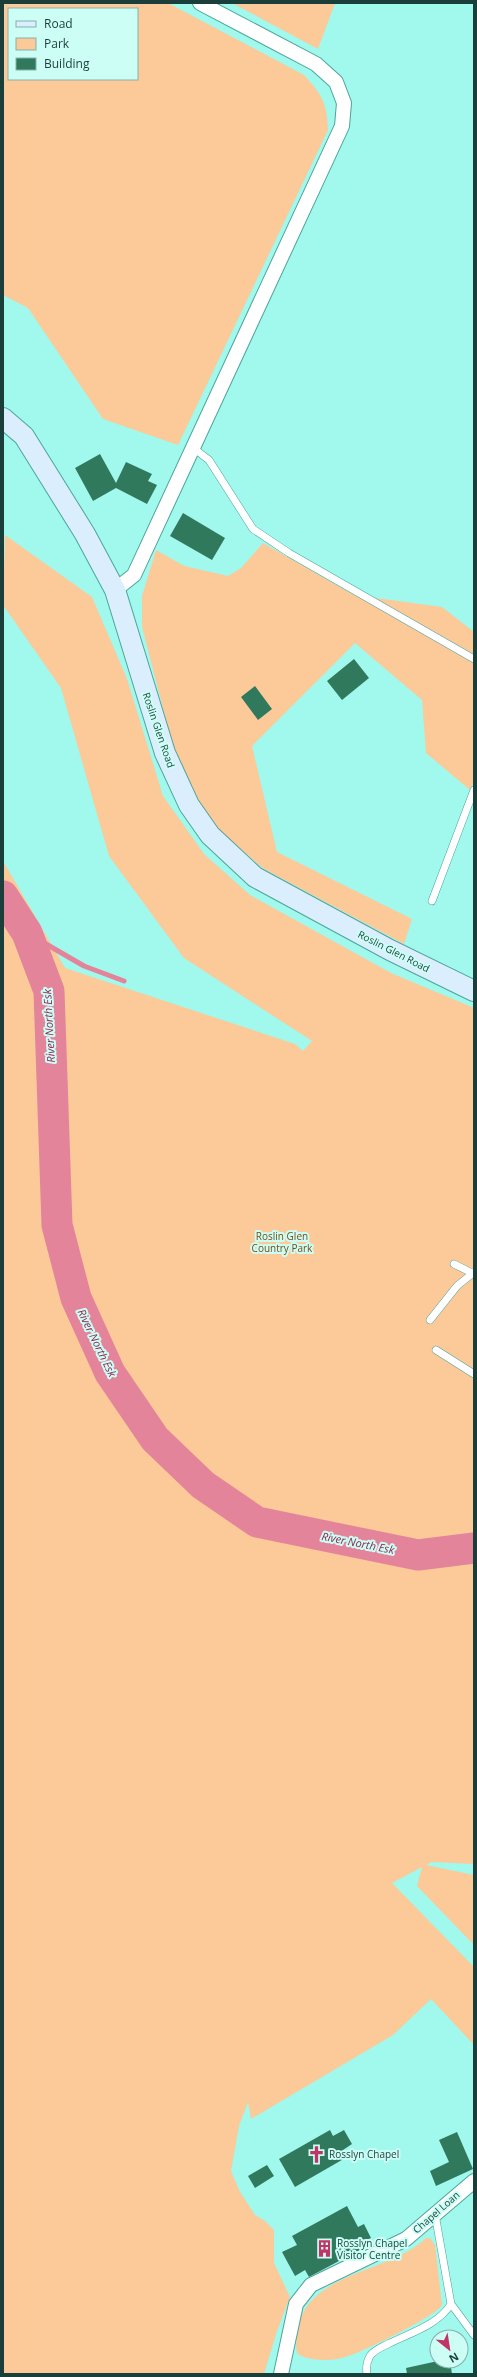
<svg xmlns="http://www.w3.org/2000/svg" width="477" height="2377" viewBox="0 0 477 2377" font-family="'Open Sans',sans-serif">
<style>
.green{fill:#fcc999;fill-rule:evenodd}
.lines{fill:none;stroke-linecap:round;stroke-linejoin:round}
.stream{stroke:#e3849b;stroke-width:5}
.river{stroke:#e3849b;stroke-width:31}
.building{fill:#31795d}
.service-casing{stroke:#4da59a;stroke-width:8}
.minor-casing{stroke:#4da59a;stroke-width:16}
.secondary-casing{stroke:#4da59a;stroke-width:22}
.service{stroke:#fff;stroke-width:7}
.minor{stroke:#fff;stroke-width:14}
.secondary{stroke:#daeefe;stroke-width:20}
.labels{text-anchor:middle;stroke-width:4;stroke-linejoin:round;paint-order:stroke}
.street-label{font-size:10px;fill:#1a3e3a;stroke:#ccfef6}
.park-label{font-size:10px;fill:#794b18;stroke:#ccfef6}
.poi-label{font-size:10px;fill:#1a3e3a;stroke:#ccfef6;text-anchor:start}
.water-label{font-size:11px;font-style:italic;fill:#93244b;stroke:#ccfef6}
</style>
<rect width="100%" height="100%" fill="#a1f8ec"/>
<path class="green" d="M3,3H168L304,75C322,95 327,102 328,130L178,445L103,419L28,308L3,295ZM9,9H137V79H9Z
M232,3H335L318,49Z
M5,535L92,597L127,679L163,796L204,854L250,895L391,973L474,1008V1864L432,1862L426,1865L474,1875V1945L417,1886L422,1867L392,1883L474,1967V2045L431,1999L393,2035L251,2119L248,2102L239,2126L231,2171L240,2192L255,2215L265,2221L274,2230V2263L290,2297L277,2331L264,2374H3V861L65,968L295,1044L303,1051L312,1041L184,958L109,856L61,688L3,605Z
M263,543L354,595L442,607L474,632V780L470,790L426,753L422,700L355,643L252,746L277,852L412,919L404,944L264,869L217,829L196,799L173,747L142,627V596L156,550L184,566L228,576L241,568Z
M426,2238H430L435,2245L442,2305C438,2315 359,2354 345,2357C333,2361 307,2362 297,2353C295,2345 297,2337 298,2329C307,2272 390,2273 426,2238Z"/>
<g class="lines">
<path class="stream" d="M27,933L84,966L124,981"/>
<path class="river" d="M3,896L27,933L49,991L57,1225L76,1298L110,1373L155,1439L203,1485L257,1522L418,1555L474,1548"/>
</g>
<path class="building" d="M100,454L116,483L126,462L152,474L148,481L157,485L147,504L116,488L93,501L75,468Z
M183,513L225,538L212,560L170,536Z
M354,659L369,678L342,700L327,681Z
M255,686L272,709L258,720L241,697Z
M330,2130L333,2136L344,2130L352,2144L343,2150L347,2157L295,2187L279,2159Z
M457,2132L473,2169L436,2186L430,2171L449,2162L439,2140Z
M267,2165L274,2176L255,2188L248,2176Z
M347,2206L358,2227L364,2224L371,2238L366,2240L369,2245L309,2277L305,2270L295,2276L282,2252L297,2245L292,2236Z
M438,2361H450L452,2374H407L406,2368Z"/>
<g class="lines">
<defs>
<path id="service" d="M192,447L209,460L253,529L289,553L474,659
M432,901L474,790
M454,1264L474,1274
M430,1320L457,1286L473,1273
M436,1350L474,1374
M435,2214L451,2304L474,2335
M367,2374C366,2368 367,2361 370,2356C374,2350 382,2347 388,2344C410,2333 438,2325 451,2304"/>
<path id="minor" d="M115,590L134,575L342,126L344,103L336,82L316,64L200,3
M281,2374L296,2304L311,2285L406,2239L474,2181"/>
<path id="secondary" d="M3,418L24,436L85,534L115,590L165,753L189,805L210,835L255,877L390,950L474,991"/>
</defs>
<use href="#service" class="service-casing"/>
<use href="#minor" class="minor-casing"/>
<use href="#secondary" class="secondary-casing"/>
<use href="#service" class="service"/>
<use href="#minor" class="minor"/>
<use href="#secondary" class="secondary"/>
</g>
<defs>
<symbol id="church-bare" viewBox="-9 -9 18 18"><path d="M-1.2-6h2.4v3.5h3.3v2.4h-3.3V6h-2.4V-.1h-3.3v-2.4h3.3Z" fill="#c13465" stroke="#ccfef6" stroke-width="2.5" paint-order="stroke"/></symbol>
<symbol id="building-bare" viewBox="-9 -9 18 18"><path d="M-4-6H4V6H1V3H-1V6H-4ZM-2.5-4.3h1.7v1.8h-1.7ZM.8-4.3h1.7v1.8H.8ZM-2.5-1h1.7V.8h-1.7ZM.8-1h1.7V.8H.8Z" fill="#c13465" stroke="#ccfef6" stroke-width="2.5" paint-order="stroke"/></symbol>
</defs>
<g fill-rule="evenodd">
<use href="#church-bare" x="304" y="2142" width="25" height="25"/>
<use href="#building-bare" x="312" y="2236" width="25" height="25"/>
</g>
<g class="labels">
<g class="street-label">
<text transform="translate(159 730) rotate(71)" y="4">Roslin Glen Road</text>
<text transform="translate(394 951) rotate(27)" y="4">Roslin Glen Road</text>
<text transform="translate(436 2212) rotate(-41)" y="4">Chapel Loan</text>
</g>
<g class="park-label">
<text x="282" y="1240">Roslin Glen<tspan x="282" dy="12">Country Park</tspan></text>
</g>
<g class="poi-label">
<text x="329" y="2158">Rosslyn Chapel</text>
<text x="337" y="2247">Rosslyn Chapel<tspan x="337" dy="12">Visitor Centre</tspan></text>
</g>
<g class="water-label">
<text transform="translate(49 1026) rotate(-93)" y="4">River North Esk</text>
<text transform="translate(97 1343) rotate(64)" y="4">River North Esk</text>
<text transform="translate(358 1543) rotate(11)" y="4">River North Esk</text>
</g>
</g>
<rect width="477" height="2377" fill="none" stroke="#1a3e3a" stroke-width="8"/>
<rect x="8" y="8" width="130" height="72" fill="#ccfef6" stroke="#85b1ab"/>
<rect x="16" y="21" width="20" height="6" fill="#daeefe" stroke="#85b1ab"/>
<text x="44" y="28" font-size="12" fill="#1a3e3a">Road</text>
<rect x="16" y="38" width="20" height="12" fill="#fcc999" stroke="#85b1ab"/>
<text x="44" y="48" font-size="12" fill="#1a3e3a">Park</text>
<rect x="16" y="58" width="20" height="12" fill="#31795d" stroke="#85b1ab"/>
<text x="44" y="68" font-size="12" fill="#1a3e3a">Building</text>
<g transform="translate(449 2349) rotate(150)"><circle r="19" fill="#ccfef6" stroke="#85b1ab"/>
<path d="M0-3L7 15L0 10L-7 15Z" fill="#c13465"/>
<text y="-6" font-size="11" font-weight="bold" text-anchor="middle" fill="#1a3e3a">N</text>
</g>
</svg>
